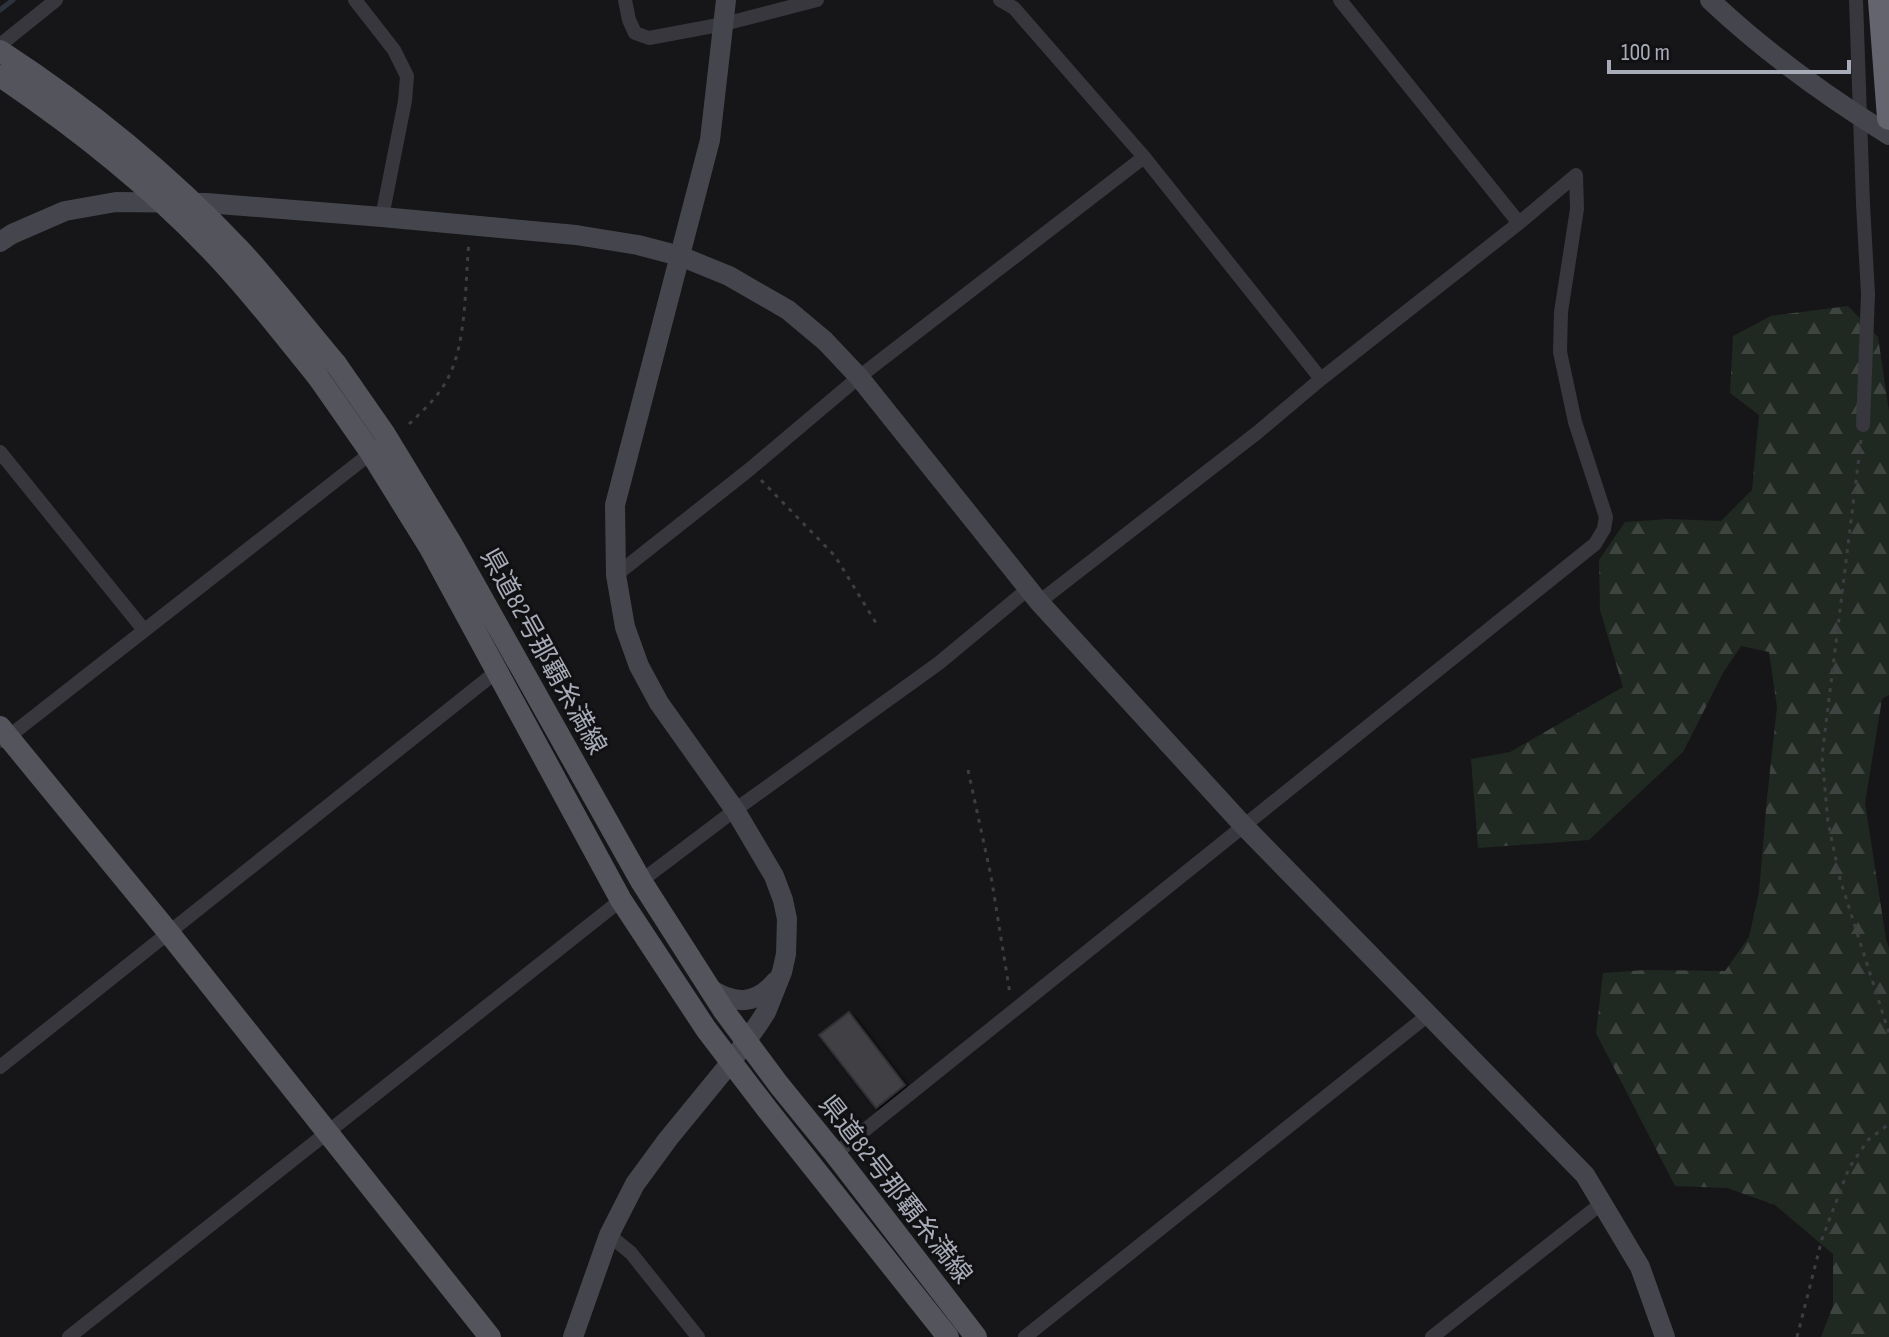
<svg xmlns="http://www.w3.org/2000/svg" width="1889" height="1337" viewBox="0 0 1889 1337" font-family="'Sofia Sans Condensed','Noto Sans JP',sans-serif">
<style>
.forest{fill:url(#forest-firs)}
.lines{fill:none;stroke-linecap:round;stroke-linejoin:round}
.stream{stroke:#2c333c;stroke-width:5}
.building{fill:#404045;stroke:#303034;stroke-width:2;filter:url(#shadow)}
.path{stroke:#3d3e44;stroke-width:3;stroke-dasharray:4 6;stroke-linecap:butt}
.street{stroke:#37373d;stroke-width:14}
.secondary{stroke:#45464d;stroke-width:20}
.primary{stroke:#53545c;stroke-width:22}
.highway{stroke:#63646e;stroke-width:24}
.primary-bridge{stroke:#53545c;stroke-width:22}
.labels{text-anchor:middle;stroke-width:6;stroke-linejoin:round;paint-order:stroke}
.street-label{font-size:26px;fill:#a8abb8;stroke:#111113}
</style>
<defs>
<pattern id="forest-firs" width="22" height="20" patternUnits="userSpaceOnUse" patternTransform="scale(2)"><rect width="22" height="20" fill="#202822"/><path d="M5 1l3.5 6h-7zM16 11l3.5 6h-7z" fill="#3e4440"/></pattern>
<filter id="shadow"><feDropShadow dx="5" dy="5" stdDeviation="2" flood-color="#0009"/></filter>
</defs>
<rect width="100%" height="100%" fill="#161618"/>
<path class="forest" d="M1848,306L1878,337L1889,411V695L1882,699L1865,803L1886,939L1889,948V1337H1821L1833,1306V1254L1775,1205L1727,1188L1675,1186L1596,1033L1603,973L1645,970L1725,971L1749,937L1759,892L1767,798L1777,707L1769,652L1741,646L1723,673L1683,752L1589,840L1478,848L1471,759L1510,752L1623,687L1600,610L1599,560L1625,522L1669,519L1721,521L1752,490L1759,415L1730,393L1733,336L1771,316Z"/>
<g class="lines">
<path class="stream" d="M0,10L13,0"/>
</g>
<path class="building" d="M849,1012L905,1085L876,1108L819,1035Z"/>
<g class="lines">
<path class="path" d="M409,424C424,410 440,395 449,376C467,340 465,282 469,241
M1861,440L1822,756L1828,822L1840,879L1889,1033
M761,480L835,556L876,623
M968,770L991,876L1010,994
M1797,1337L1822,1239L1849,1168L1868,1140L1889,1124"/>
<path class="street" d="M355,0L394,50L407,76L405,101L382,217
M625,0L629,20L635,33L649,38L724,24L817,0
M1000,0L1014,8L1144,157L1321,379
M1856,0L1863,204L1868,294L1863,425
M0,45L56,0
M0,452L144,630
M616,575L750,469L859,377L1144,157
M1039,602L1258,432L1321,379L1519,223L1340,0
M3,741L371,453
M641,881L735,810L939,663L1028,589
M0,1067L496,672
M835,1154L1595,544L1604,529L1606,517L1575,422L1560,352L1561,312L1577,209L1576,175L1519,223
M609,1235L631,1253L698,1337
M69,1337L621,900
M1025,1337L1428,1015
M1432,1337L1602,1203"/>
<path class="secondary" d="M1710,0C1764,51 1826,96 1889,135
M0,242L12,234L65,211L116,202L206,203L382,217L576,235L638,245L680,256L729,276L788,310L825,341L859,377L1039,602L1243,825L1585,1175L1640,1267L1665,1337
M709,988C734,1005 756,1005 776,981
M573,1337L609,1235L635,1184L668,1139L731,1062L759,1023L766,1012L782,972L786,954L787,919L783,900L774,876L735,810L659,703L639,666L625,627L616,575L615,505L710,140L726,0"/>
<path class="primary" d="M336,364L384,433L451,543L641,881L724,1011L779,1085L835,1154L976,1337
M318,377L371,453L430,548L621,900L706,1029L767,1109L948,1337
M0,727L169,933L490,1337"/>
<path class="highway" d="M1880,0L1889,118"/>
<path class="primary-bridge" d="M0,51C88,108 169,175 241,251C274,287 304,326 336,364
M0,76C74,126 145,182 207,246C247,287 282,333 318,377"/>
</g>
<g class="labels">
<g class="street-label">
<text transform="translate(544 651) rotate(61)" y="9">県道82号那覇糸満線</text>
<text transform="translate(896 1189) rotate(52)" y="9">県道82号那覇糸満線</text>
</g>
</g>
<path d="M1609 60v12h240v-12" fill="none" stroke="#a8abb8" stroke-width="4"/>
<text x="1621" y="60" font-size="24" fill="#a8abb8" stroke="#111113" stroke-width="6" paint-order="stroke">100 m</text>
</svg>
